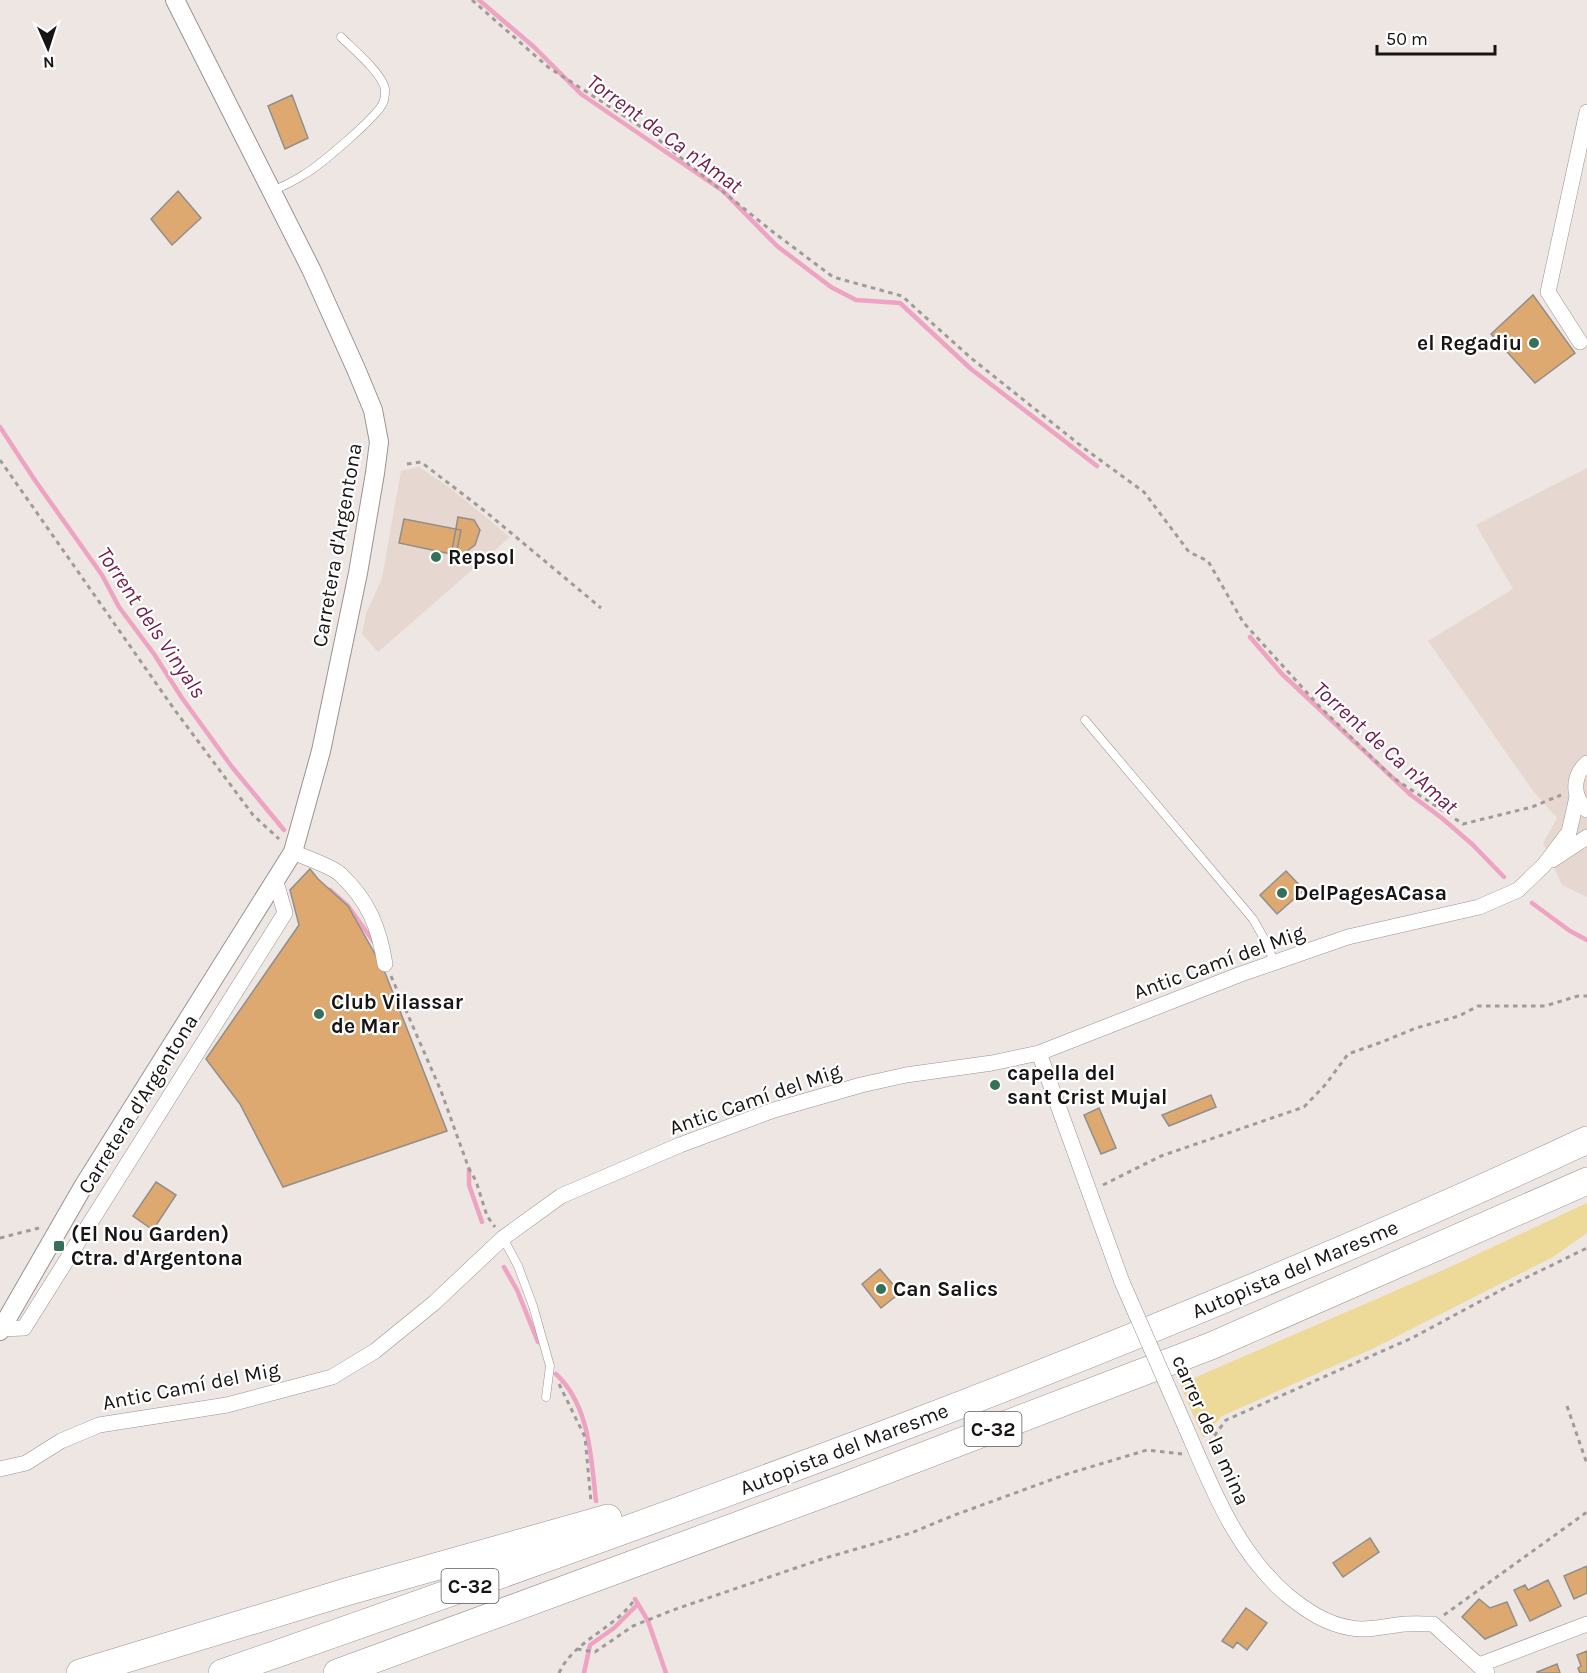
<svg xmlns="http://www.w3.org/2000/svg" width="1587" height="1673" viewBox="0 0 1587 1673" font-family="Karla,sans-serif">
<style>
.built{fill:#e6d7d1}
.green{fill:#edd998}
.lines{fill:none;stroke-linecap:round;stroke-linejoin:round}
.stream{stroke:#eda3c1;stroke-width:4.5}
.building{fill:#dda971;stroke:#928e89;stroke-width:1.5}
.service-casing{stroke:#9a9390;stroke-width:9}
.minor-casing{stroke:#9a9390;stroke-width:16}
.tertiary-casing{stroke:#9a9390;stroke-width:20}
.motorway-casing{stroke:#9a9390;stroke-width:28}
.path{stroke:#a09b98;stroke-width:3;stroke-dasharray:4.5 4.5;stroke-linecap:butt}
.service{stroke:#fff;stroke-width:8}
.minor{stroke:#fff;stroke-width:15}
.tertiary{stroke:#fff;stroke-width:18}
.motorway{stroke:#fff;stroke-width:27}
.minor-bridge-casing{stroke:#9a9390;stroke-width:16;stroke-linecap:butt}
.minor-bridge{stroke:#fff;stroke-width:15}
.poi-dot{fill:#34705a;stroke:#fff;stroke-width:2}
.labels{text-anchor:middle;stroke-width:4.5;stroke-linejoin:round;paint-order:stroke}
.shield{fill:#fff;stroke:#5d5a5a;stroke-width:1.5}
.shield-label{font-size:20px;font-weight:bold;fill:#171413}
.poi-label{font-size:21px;font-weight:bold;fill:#171413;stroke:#fff;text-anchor:start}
.street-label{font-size:21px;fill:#171413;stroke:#fff}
.water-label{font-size:22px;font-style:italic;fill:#721d48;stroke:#fff}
</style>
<rect width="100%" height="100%" fill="#ede6e3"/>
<path class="built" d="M419,467L449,487L510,537L378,652L362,634L366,614L382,578L401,471Z
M1587,468V897L1562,885L1543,843L1557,818L1533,791L1428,641L1513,589L1476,525Z"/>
<path class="green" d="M1587,1203V1233L1553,1257L1374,1348L1222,1416L1203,1438L1180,1384L1448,1268Z"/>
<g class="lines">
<path class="stream" d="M479,0L534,47L581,94L723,191L777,246L831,287L856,300L900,303L971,369L1097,466
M0,427L34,479L102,575L119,607L154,654L182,698L232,767L284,830
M1250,637L1282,674L1411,795L1443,819L1473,845L1504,877
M330,890L348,906L376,945
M1532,903L1570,931L1587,940
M469,1169V1185L482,1222
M504,1267L517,1290L538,1342
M556,1374C590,1406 591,1458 596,1501
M635,1599L648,1621L666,1673
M584,1673L590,1645L614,1628L638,1604"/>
</g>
<path class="building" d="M292,95L308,138L285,149L268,106Z
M178,191L201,218L172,245L151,219Z
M1533,295L1575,353L1535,383L1491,334Z
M458,517L474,520L480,530L475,545L455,560L451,556Z
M404,519L461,530L456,555L399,543Z
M310,869L318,879L348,906L384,970L447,1131L283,1187L240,1104L206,1059L299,925L290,890Z
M1286,871L1304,890L1277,914L1260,895Z
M1211,1095L1216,1107L1169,1126L1162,1115Z
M1099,1108L1116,1148L1101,1154L1084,1115Z
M156,1182L176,1195L153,1230L133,1216Z
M880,1269L900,1293L881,1308L862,1284Z
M1370,1538L1379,1552L1343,1577L1333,1563Z
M1587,1566V1593L1574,1599L1564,1576Z
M1548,1580L1561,1606L1530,1621L1514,1590L1525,1585L1528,1590Z
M1479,1599L1490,1608L1507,1602L1517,1625L1485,1639L1462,1617Z
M1246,1608L1267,1623L1247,1650L1237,1642L1233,1648L1222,1641Z
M1587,1651V1673H1580L1578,1668L1581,1666L1577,1655Z
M1557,1664L1560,1673H1538L1537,1672Z"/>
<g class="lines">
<defs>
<path id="service" d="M272,191C284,186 294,181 305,174C320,165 377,117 383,103C385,99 385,94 385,89C382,73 353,49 341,37
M1085,720L1253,919L1266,942L1274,962
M503,1238L518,1266L533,1306L550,1366L546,1397"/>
<path id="minor" d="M1580,342L1548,292L1587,112
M1587,763C1572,776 1572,797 1587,810
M293,852C306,858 329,865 340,874C368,900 379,927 385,964
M1552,860L1587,837
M1039,1053L1122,1282
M1,1329L24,1328L285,913L276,882
M1186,1428C1212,1488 1236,1551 1287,1595C1307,1611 1326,1624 1351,1628C1367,1631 1381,1627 1397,1625C1409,1623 1421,1624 1433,1624L1487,1673
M0,1469L26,1463L61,1441L99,1425L227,1405L332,1377L375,1351L434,1303L503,1238L561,1196L680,1145L774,1110L861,1085L906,1075L992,1063L1039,1053L1241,974L1348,937L1479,907L1518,890L1544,865L1569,832L1577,797
M1479,1665L1587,1624"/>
<path id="tertiary" d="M0,1331L84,1185L293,852L321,751L358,573L375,473L379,442L373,410L356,369L311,269L175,0"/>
<path id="motorway" d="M80,1673L346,1592L608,1518
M222,1673C683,1512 1144,1347 1587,1140
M337,1673L842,1487L1211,1346L1587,1181"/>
</defs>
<use href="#service" class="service-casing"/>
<use href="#minor" class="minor-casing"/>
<use href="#tertiary" class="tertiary-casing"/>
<use href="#motorway" class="motorway-casing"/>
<path class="path" d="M472,0L548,67L649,132L773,232L833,277L902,296L971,358L1085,449L1144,492L1189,552L1208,561L1243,622L1320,707L1392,777L1463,824L1532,807L1561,795
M0,460L174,709L253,815L279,839
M407,464L421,462L486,512L601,608
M391,976L441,1091L469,1169L476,1181L487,1216L495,1227
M1103,1185L1161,1156L1304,1107L1326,1084L1348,1054L1382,1042L1416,1028L1459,1016L1478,1006H1545L1578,996H1587
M0,1238L39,1228
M559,1384L585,1437L591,1502
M1567,1406L1587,1464
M1209,1443L1226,1420L1412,1338L1505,1288L1587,1248
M1444,1615L1587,1512
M577,1649L595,1652L633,1626L673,1610L822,1559L911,1533L952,1516L1067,1474L1147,1450L1182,1454
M559,1673C574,1640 615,1629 635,1599"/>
<use href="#service" class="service"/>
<use href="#minor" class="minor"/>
<use href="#tertiary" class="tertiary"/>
<use href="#motorway" class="motorway"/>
<defs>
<path id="minor-bridge" d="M1122,1282L1186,1428"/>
</defs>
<use href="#minor-bridge" class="minor-bridge-casing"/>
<use href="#minor-bridge" class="minor-bridge"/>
</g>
<g class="poi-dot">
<circle cx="1534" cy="343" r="6"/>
<circle cx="436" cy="557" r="6"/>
<circle cx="1282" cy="893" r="6"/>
<circle cx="319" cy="1014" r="6"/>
<circle cx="995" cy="1085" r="6"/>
<rect x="53" y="1240" width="12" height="12" rx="3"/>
<circle cx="881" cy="1289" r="6"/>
</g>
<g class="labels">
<g class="shield">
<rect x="964.5" y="1412" width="57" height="34" rx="4.5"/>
<rect x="441.5" y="1569" width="57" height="34" rx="4.5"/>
</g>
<g class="shield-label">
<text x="993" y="1436">C-32</text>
<text x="470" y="1593">C-32</text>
</g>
<g class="poi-label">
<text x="1522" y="350" text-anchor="end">el Regadiu</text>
<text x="448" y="564">Repsol</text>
<text x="1294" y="900">DelPagesACasa</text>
<text x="331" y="1009">Club Vilassar<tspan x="331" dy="24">de Mar</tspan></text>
<text x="1007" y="1080">capella del<tspan x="1007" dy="24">sant Crist Mujal</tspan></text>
<text x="71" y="1241">(El Nou Garden)<tspan x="71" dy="24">Ctra. d'Argentona</tspan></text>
<text x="893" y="1296">Can Salics</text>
</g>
<g class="street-label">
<text transform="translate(337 545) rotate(-80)" y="7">Carretera d'Argentona</text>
<text transform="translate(1219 962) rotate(-20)" y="7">Antic Camí del Mig</text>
<text transform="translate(755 1099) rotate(-19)" y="7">Antic Camí del Mig</text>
<text transform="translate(138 1104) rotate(-58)" y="7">Carretera d'Argentona</text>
<text transform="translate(1295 1269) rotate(-23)" y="7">Autopista del Maresme</text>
<text transform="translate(191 1386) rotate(-11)" y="7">Antic Camí del Mig</text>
<text transform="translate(1211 1430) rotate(66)" y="7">carrer de la mina</text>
<text transform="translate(844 1449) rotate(-21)" y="7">Autopista del Maresme</text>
</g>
<g class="water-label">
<text transform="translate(665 133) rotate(36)" y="8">Torrent de Ca n'Amat</text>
<text transform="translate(152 622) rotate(56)" y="8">Torrent dels Vinyals</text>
<text transform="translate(1386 747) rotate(42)" y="8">Torrent de Ca n'Amat</text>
</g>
</g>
<g transform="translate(48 48) rotate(177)" stroke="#ffffff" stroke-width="4.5" paint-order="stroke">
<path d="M0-4.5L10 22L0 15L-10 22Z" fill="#171413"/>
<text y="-9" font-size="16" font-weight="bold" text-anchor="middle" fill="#171413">N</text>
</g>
<path d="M1377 45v9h118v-9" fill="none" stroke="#171413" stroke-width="3"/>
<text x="1386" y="45" font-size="18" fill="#171413" stroke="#ffffff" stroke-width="4.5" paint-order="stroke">50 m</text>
</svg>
